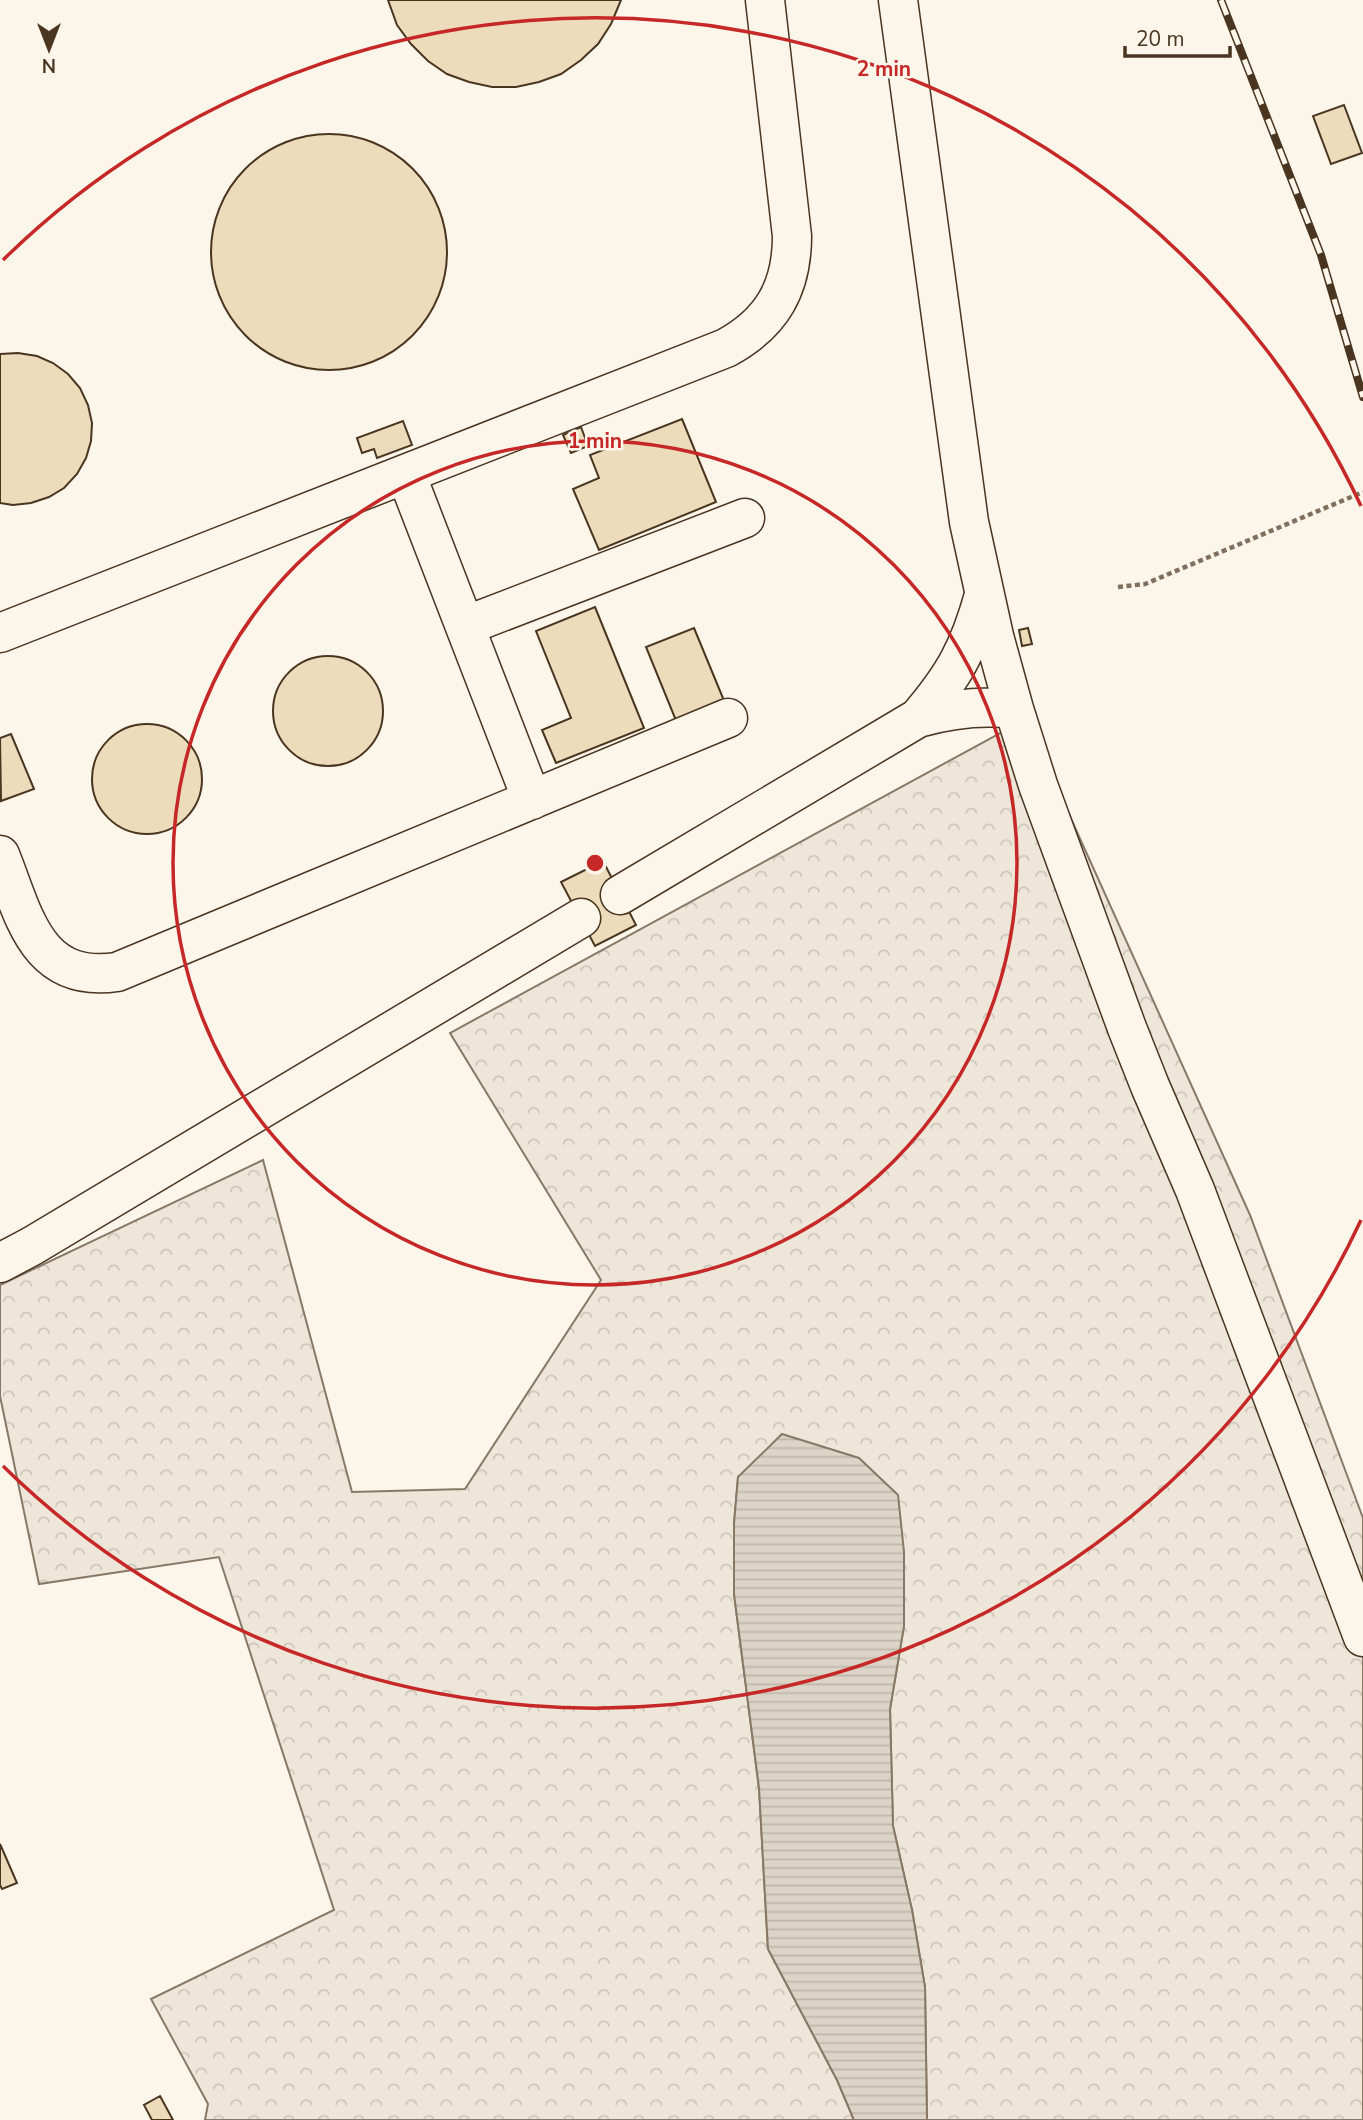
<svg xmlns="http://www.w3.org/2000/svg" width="1363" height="2120" viewBox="0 0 1363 2120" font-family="'Nunito Sans',sans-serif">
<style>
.forest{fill:url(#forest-crowns);stroke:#887966;stroke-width:2}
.water{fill:url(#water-rules);stroke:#887966;stroke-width:2}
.building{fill:#ecdcbc;stroke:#4a3520;stroke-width:2}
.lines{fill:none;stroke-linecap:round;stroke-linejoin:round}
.minor-casing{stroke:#4a3520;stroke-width:41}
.path{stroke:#7f6f5c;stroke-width:4.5;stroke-dasharray:5 3.5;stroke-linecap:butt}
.minor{stroke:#fbf6e9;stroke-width:38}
.rail-casing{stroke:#4a3520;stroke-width:8}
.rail{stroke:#fbf6e9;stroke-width:5;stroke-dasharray:16;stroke-linecap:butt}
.ring{fill:none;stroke:#c62828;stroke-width:3.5}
.centre{fill:#c62828;stroke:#fbf6e9;stroke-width:3.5}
.ring-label{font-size:21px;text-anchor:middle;font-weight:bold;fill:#c62828;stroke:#fbf6e9;stroke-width:5;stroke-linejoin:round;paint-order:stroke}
</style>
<defs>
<pattern id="forest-crowns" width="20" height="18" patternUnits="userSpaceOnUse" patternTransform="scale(1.75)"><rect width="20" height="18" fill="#ede6d9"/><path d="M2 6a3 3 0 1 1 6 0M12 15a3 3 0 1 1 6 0" fill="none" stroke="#cdc6ba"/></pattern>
<pattern id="water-rules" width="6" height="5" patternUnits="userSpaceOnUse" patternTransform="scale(1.75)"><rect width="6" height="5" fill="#dcd4c6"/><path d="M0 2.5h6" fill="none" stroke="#beb7aa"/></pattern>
</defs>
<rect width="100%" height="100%" fill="#fbf6e9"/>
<path class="forest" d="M1026,719L1250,1215L1363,1518V2120H927L925,1987L912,1910L893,1826L890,1709L904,1626V1552L738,1477L734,1524V1594L759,1788L768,1949L837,2080L854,2120H205L208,2104L151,1999L334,1910L219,1557L39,1584L0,1396V1285L263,1160L352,1492L465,1489L601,1280L450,1033Z"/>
<path class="water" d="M782,1434L859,1458L898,1495L904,1552V1626L890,1709L893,1826L912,1910L925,1987L927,2120H854L837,2080L768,1949L759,1788L734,1594V1524L738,1477Z"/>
<path class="building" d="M388,0H621L611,24L598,44L581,60L561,74L539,82L516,87H492L469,82L447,74L428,61L411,44L397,25Z
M1344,105L1362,153L1331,164L1313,116Z
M211 252a118 118 0 1 1 236 0a118 118 0 1 1-236 0Z
M18,353L37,356L53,363L68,374L80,388L88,405L92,423L91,441L86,458L77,474L64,488L49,497L31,503L13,505L0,503V354Z
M682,419L716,502L599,550L573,489L599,478L590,455Z
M403,421L412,445L377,458L374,449L362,453L357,438Z
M581,427L588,446L571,453L563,435Z
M595,607L644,728L556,763L542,730L571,718L536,631Z
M694,628L725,703L677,723L646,647Z
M1028,628L1032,644L1022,646L1019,630Z
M273 711a55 55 0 1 1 110 0a55 55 0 1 1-110 0Z
M92 779a55 55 0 1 1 110 0a55 55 0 1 1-110 0Z
M11,734L34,789L1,801L0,738Z
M603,861L636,925L595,946L561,882Z
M0,1844L17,1883L2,1889L0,1885Z
M160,2096L173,2120H152L144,2105Z"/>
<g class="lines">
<defs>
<path id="minor" d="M898,0L969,522L994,636L1014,709L1038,785L1127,1028L1150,1086L1195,1190L1363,1637
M406,474L532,800
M465,626L745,518
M0,633L726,348C772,323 792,288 792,236L765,0
M918,718C954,676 969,649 984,595
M0,855C24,914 35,984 117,972L728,718
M620,895L918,718C950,709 980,705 1014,709
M0,1263L32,1246L581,918"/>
</defs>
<use href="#minor" class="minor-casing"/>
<path class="path" d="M1118,587L1145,584L1363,492"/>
<use href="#minor" class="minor"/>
<defs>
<path id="rail" d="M1221,0L1321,255L1363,397"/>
</defs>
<use href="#rail" class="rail-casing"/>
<use href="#rail" class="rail"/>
</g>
<g class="ring">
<circle cx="595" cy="863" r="422"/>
<path d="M1361 1220A845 845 0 0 1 3 1466M3 260A845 845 0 0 1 1361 506"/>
</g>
<circle cx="595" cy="863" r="10" class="centre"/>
<g class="ring-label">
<text x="884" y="76">2 min</text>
<text x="595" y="448">1 min</text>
</g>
<g transform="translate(49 49) rotate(180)" stroke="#fbf6e9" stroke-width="5" paint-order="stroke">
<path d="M0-5L12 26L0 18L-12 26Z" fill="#4a3520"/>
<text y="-10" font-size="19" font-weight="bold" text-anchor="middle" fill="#4a3520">N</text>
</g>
<path d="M1125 46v10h105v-10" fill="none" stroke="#4a3520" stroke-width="3.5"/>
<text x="1136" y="46" font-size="21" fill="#4a3520" stroke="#fbf6e9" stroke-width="5" paint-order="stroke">20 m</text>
</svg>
